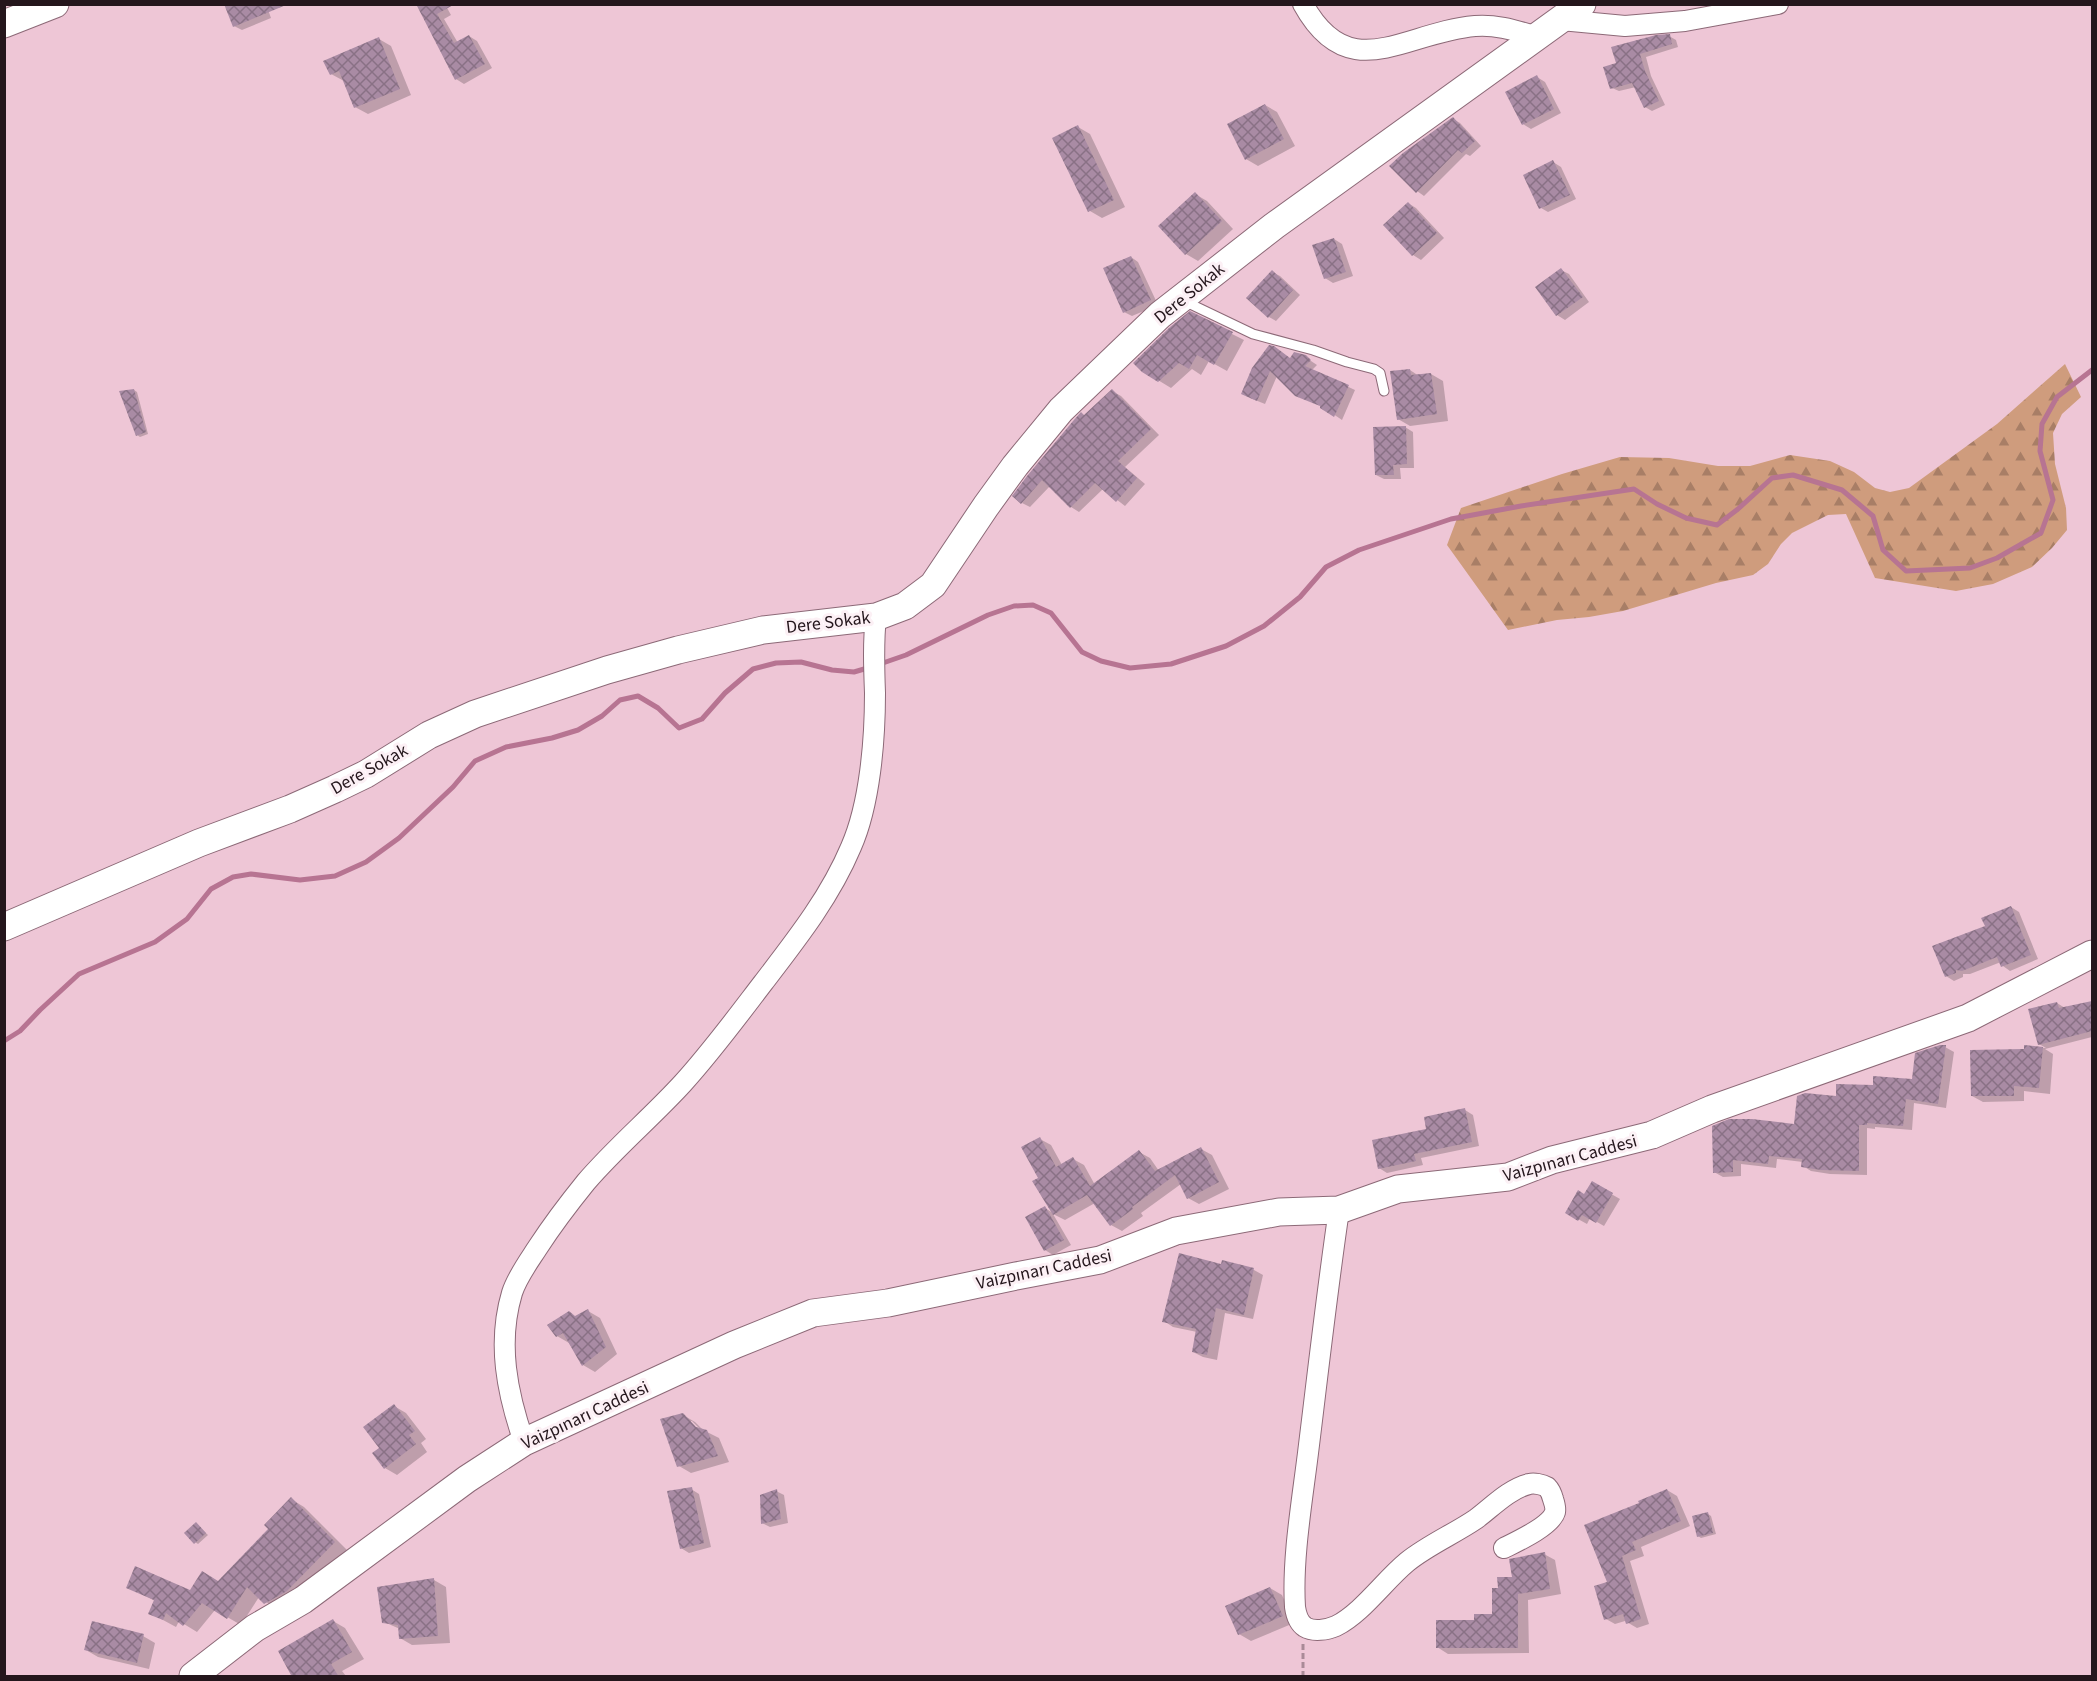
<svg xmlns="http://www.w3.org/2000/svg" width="2097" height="1681" viewBox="0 0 2097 1681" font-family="'Source Sans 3',sans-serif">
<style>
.forest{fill:url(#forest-firs)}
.shadow{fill:#0003;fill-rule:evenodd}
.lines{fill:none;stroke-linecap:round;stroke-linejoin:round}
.stream{stroke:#b77492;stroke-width:5}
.building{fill:url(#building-cross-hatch)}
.lane-casing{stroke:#8c6977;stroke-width:11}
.street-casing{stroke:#8c6977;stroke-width:22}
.secondary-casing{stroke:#8c6977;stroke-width:29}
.path{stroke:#a98a97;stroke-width:3;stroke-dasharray:6 3;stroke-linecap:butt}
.lane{stroke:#fff;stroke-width:9}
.street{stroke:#fff;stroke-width:20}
.secondary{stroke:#fff;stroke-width:27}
.labels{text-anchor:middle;stroke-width:6;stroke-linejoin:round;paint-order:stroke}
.street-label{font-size:18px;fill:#24161c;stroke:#fcf0f5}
</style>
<defs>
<pattern id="forest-firs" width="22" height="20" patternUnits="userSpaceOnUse" patternTransform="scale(1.5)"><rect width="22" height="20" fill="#cf9c7d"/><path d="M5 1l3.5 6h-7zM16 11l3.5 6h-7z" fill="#a87e66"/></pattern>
<pattern id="building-cross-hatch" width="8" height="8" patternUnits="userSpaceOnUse" patternTransform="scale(1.5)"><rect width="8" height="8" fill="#a98ba4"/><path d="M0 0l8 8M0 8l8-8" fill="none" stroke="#897185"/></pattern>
</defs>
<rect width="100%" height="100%" fill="#eec6d6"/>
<path class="forest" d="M2065,364L2081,397L2062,414L2053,433L2055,464L2066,508L2067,530L2052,548L2032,567L1993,584L1956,591L1875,578L1846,514L1828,515L1792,533L1781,544L1768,564L1753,575L1716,583L1623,611L1589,617L1557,620L1508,630L1447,545L1461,508L1562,474L1620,457L1669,458L1718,466H1750L1790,455L1830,461L1854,472L1875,488L1890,492L1909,488L1997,424Z"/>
<path class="shadow" d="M266,4L271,18L242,30L234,26Z
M417,4L446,6L451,15L444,19L458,43L469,36L477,41L492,68L464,84L456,79Z
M1669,36L1676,40L1678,47L1646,57L1651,76L1665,105L1652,111L1645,107L1636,87L1619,91L1612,88L1618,64Z
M379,39L391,46L411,95L368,114L355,107L344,81L331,74Z
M1537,77L1545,82L1561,113L1531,129L1523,124Z
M1265,105L1277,112L1295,146L1258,166L1246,159Z
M1453,119L1460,123L1481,146L1470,156L1466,154L1424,196L1417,191Z
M1078,127L1090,134L1125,207L1102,218L1090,211L1054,138Z
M1553,162L1561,167L1576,199L1548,212L1541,208Z
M1195,194L1207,201L1233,229L1198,261L1186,254Z
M1408,203L1416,208L1444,238L1421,260L1413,255L1385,225Z
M1334,239L1342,244L1353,276L1333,283L1325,278Z
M1131,257L1138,262L1158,305L1132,316L1124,312Z
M1561,270L1569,274L1589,302L1565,320L1557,315L1537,288Z
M1272,272L1280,276L1300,295L1276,321L1269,317Z
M1190,313L1244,340L1227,371L1209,361L1201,375L1192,369L1171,388L1143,371Z
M1305,357L1317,365L1312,370L1355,390L1342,420L1277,376L1265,404L1250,398L1253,369Z
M1410,370L1419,376L1431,374L1443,381L1448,421L1410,426L1398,419Z
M134,390L137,392L148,434L140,437L137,435Z
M1112,391L1121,396L1159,435L1125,467L1145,484L1125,506L1103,489L1079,512L1071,507L1050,486L1030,507L1022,503L1085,416Z
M1405,427L1413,432L1414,468H1400L1401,479H1384L1376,475Z
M2011,907L2019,912L2038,959L2010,971L2003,966L2001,962L1970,974H1963V977L1954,981L1946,976L1987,926Z
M2092,1002V1037L2045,1049L2053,1054L2050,1094L2024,1091V1101L1983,1102L1972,1096L2025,1051V1047L2046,1048L2039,1044L2057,1003L2065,1008Z
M1945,1047L1954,1052L1946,1108L1914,1103L1912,1130L1875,1127V1129L1867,1128V1175L1830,1174L1811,1171L1803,1166V1162L1777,1159L1776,1168L1741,1164V1176L1723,1177L1714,1172V1127L1795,1126L1837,1098L1874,1086L1913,1080Z
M1465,1110L1473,1115L1479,1146L1421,1158L1423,1165L1387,1173L1379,1168L1428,1131Z
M1040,1139L1051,1145L1062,1165L1073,1159L1084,1165L1095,1185L1139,1152L1150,1158L1159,1171L1201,1149L1212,1155L1229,1189L1199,1204L1188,1198L1181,1184L1141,1213L1143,1216L1122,1231L1111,1225L1095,1203L1065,1220L1053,1214L1071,1245L1053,1255L1045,1250V1208L1053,1213L1040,1178Z
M1592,1183L1620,1199L1604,1226L1590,1218L1587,1224L1567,1213L1585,1196Z
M1223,1262L1254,1270L1263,1275L1253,1319L1225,1313L1217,1360L1203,1357L1193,1352L1197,1332L1173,1327L1164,1321L1222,1266Z
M588,1311L600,1318L617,1354L595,1372L583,1365L569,1343L557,1336L576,1317Z
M394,1406L406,1413L426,1439L421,1443L427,1452L397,1475L385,1468L381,1448Z
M683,1415L695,1422L703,1430L719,1438L729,1462L691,1473L679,1466ZM688,1421H692L702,1431L700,1433Z
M691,1489L699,1494L711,1547L689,1553L681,1548Z
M1667,1490L1677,1496L1690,1526L1641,1547L1644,1556L1630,1561L1649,1624L1637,1628L1625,1621L1615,1624L1606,1619L1609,1583L1641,1504Z
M776,1491L784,1495L788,1523L770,1527L762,1523Z
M291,1499L304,1507L348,1551L279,1611L259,1597L241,1625L215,1610L197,1632L179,1621L176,1627L150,1613L155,1601L128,1587L191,1592L219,1582L270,1528Z
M1708,1514L1711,1516L1716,1534L1701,1538L1698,1536Z
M196,1524L208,1535L198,1544L195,1542Z
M1544,1554L1555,1560L1561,1594L1528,1600L1529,1653L1448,1654L1437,1647L1476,1621L1494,1615L1499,1589Z
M434,1580L446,1587L450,1643L412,1645L400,1638V1629L384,1622L379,1588Z
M1270,1588L1282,1595L1294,1623L1251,1641L1239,1634Z
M333,1621L345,1628L364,1659L342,1671L346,1676H294Z
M143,1636L155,1643L149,1669L98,1657L86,1650Z"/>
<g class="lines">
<path class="stream" d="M880,664L906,655L988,615L1014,606L1033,605L1051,613L1082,652L1101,661L1130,668L1171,664L1226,646L1264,626L1300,597L1326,567L1359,550L1451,519L1521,506L1634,489L1657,504L1686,518L1717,525L1738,509L1772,478L1793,475L1842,490L1873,516L1883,550L1906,571L1970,568L1997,558L2041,533L2053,500L2040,451L2042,424L2057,397L2092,370
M4,1041L20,1031L40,1010L79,974L155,942L187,919L211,889L233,877L251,874L300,880L335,876L366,862L399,838L453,787L475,761L506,747L552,738L578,730L602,716L620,700L638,696L658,708L679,728L702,719L725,693L753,669L776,663L801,662L832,670L854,672L871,667"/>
</g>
<path class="building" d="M224,4H286V5L233,27Z
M416,4H455L437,14L454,43L469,35L485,64L455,80Z
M1670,34L1672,44L1640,54L1645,71L1659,101L1644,108L1632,83L1610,89L1603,67L1616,63L1611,47L1656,35Z
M379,37L400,89L354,108L339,71L330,75L323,61Z
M1537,75L1554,109L1522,125L1505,92Z
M1265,104L1284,139L1245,160L1227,124Z
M1453,117L1475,141L1462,153L1458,150L1416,193L1389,166L1403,153Z
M1078,125L1114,200L1088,212L1052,138Z
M1553,160L1570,195L1539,209L1523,175Z
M1195,192L1222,221L1185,255L1158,226Z
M1408,202L1437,233L1412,256L1383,225Z
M1334,238L1346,272L1324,279L1312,245Z
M1131,256L1151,300L1123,313L1103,268Z
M1561,268L1583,297L1556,316L1535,287Z
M1272,270L1293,290L1268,318L1246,298Z
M1190,311L1233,332L1214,365L1197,355L1189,369L1179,363L1158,382L1142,372L1133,363L1170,327Z
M1269,345L1274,346L1290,358L1294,352L1306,355L1311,360L1305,366L1349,385L1334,417L1320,408V406L1295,396L1270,371L1257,401L1241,394L1252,368Z
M1410,369L1411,375L1431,373L1437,414L1397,420L1390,371Z
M134,389L146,432L136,436L119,391Z
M1112,389L1151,429L1118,461L1137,478L1116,502L1095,483L1070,508L1042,480L1021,504L1012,496L1027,476L1073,421L1081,412L1084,415Z
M1406,426L1407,464L1393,465L1394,475H1375L1373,427Z
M2011,906L2031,955L2001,967L1997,957L1962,971L1956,970V973L1945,977L1932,946L1985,926L1981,918Z
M2092,1001V1031L2038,1045L2028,1009L2057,1002L2059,1008Z
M1940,1045H1946L1938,1104L1906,1099L1903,1126L1867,1123V1125H1859V1171L1821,1170L1801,1167L1802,1159L1769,1156L1768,1164L1733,1160V1172L1713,1173L1712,1126L1729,1119H1752L1794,1124L1797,1096L1805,1093L1836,1096V1084L1873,1085V1076L1912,1079L1915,1053Z
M2024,1045L2043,1047L2039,1088L2014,1086V1096H1971L1970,1050L2024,1049Z
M1465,1108L1472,1142L1414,1154L1416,1161L1378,1169L1372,1140L1426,1129L1424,1117Z
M1040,1137L1056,1167L1073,1157L1090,1186L1139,1150L1155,1171L1201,1147L1219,1182L1187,1199L1175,1175L1132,1207L1133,1209L1110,1226L1087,1195L1053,1215L1032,1181L1038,1178L1021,1147Z
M1592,1181L1613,1193L1596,1223L1582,1215L1578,1221L1565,1213L1578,1190L1584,1194Z
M1045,1206L1064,1240L1044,1251L1025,1217Z
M1179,1253L1221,1264L1222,1260L1254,1268L1244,1315L1216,1308L1207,1355L1192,1352L1196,1329L1162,1322Z
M588,1309L606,1347L582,1366L563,1333L556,1337L547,1325L569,1311L575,1316Z
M394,1404L415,1431L409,1435L416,1444L384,1469L372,1453L379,1448L363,1427Z
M683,1413L696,1427L707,1430L718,1456L677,1467L660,1419Z
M692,1487L704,1543L680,1549L667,1491Z
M777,1489L781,1519L761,1524L760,1495Z
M1667,1489L1681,1521L1632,1542L1636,1550L1622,1556L1641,1619L1626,1624L1623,1614L1604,1620L1594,1586L1607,1582L1584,1525L1639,1503L1638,1501Z
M291,1497L335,1542L287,1591L264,1604L247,1587L227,1619L202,1603L183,1626L166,1613L163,1620L148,1614L154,1600L126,1588L135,1566L190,1590L202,1571L218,1581L268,1529L264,1525Z
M1708,1512L1713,1533L1697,1537L1692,1516Z
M196,1522L206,1533L194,1544L184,1533Z
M1545,1552L1550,1589L1518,1594V1648H1436V1620H1474V1614H1492V1588H1498L1497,1577H1512L1509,1559Z
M434,1578L438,1636L399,1639L398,1625L382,1623L377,1587Z
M1270,1587L1283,1616L1238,1635L1225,1606Z
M333,1619L352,1652L331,1664L339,1677H292L278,1651Z
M92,1621L144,1634L137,1663L84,1650Z"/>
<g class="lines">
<defs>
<path id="lane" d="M1184,301L1253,334L1313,350L1347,362L1374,369L1380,373L1384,391"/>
<path id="street" d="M1303,4C1349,88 1404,32 1475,26C1496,24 1517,31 1538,37
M1561,20L1625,26L1685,21L1778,4
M1339,1210C1327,1291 1318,1372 1308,1453C1302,1502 1292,1559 1295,1607C1296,1614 1299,1623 1305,1627C1313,1632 1327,1630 1336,1626C1362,1613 1384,1581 1407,1562C1428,1545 1454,1534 1476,1519C1492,1507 1509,1489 1529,1484C1534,1483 1542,1484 1547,1487C1550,1490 1552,1495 1553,1499C1554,1502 1556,1508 1555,1512C1551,1526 1516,1542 1504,1548
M524,1442C507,1393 497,1343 512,1293C517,1277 529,1261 538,1247C553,1224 569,1203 586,1182C616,1147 652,1117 683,1083C712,1051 737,1017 763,983C796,940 830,897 851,847C870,804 875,740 875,693C874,667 873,642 876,617"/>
<path id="secondary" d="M4,24L55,4
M4,927L199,843L290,809L335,789L366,774L429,735L475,714L607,670L678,650L763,630L876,617L905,606L933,585L986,506L1015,466L1061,410L1160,315L1274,226L1582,4
M193,1676L255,1628L303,1600L467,1479L524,1442L734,1345L813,1313L888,1303L1016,1276L1100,1260L1176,1231L1279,1212L1339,1210L1398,1189L1508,1177L1552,1160L1652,1135L1712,1109L1968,1018L2092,954"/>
</defs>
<use href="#lane" class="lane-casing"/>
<use href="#street" class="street-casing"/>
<use href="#secondary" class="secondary-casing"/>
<path class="path" d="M1303,1644V1676"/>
<use href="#lane" class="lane"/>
<use href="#street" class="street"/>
<use href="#secondary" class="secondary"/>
</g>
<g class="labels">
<g class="street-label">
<text transform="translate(1189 293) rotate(-39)" y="6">Dere Sokak</text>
<text transform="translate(828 622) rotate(-7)" y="6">Dere Sokak</text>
<text transform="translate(369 769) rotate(-29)" y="6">Dere Sokak</text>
<text transform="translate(1570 1158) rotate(-15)" y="6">Vaizpınarı Caddesi</text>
<text transform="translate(1044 1269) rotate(-12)" y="6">Vaizpınarı Caddesi</text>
<text transform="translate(585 1415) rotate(-25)" y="6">Vaizpınarı Caddesi</text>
</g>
</g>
<rect width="2097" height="1681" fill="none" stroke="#24161c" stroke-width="12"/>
</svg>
